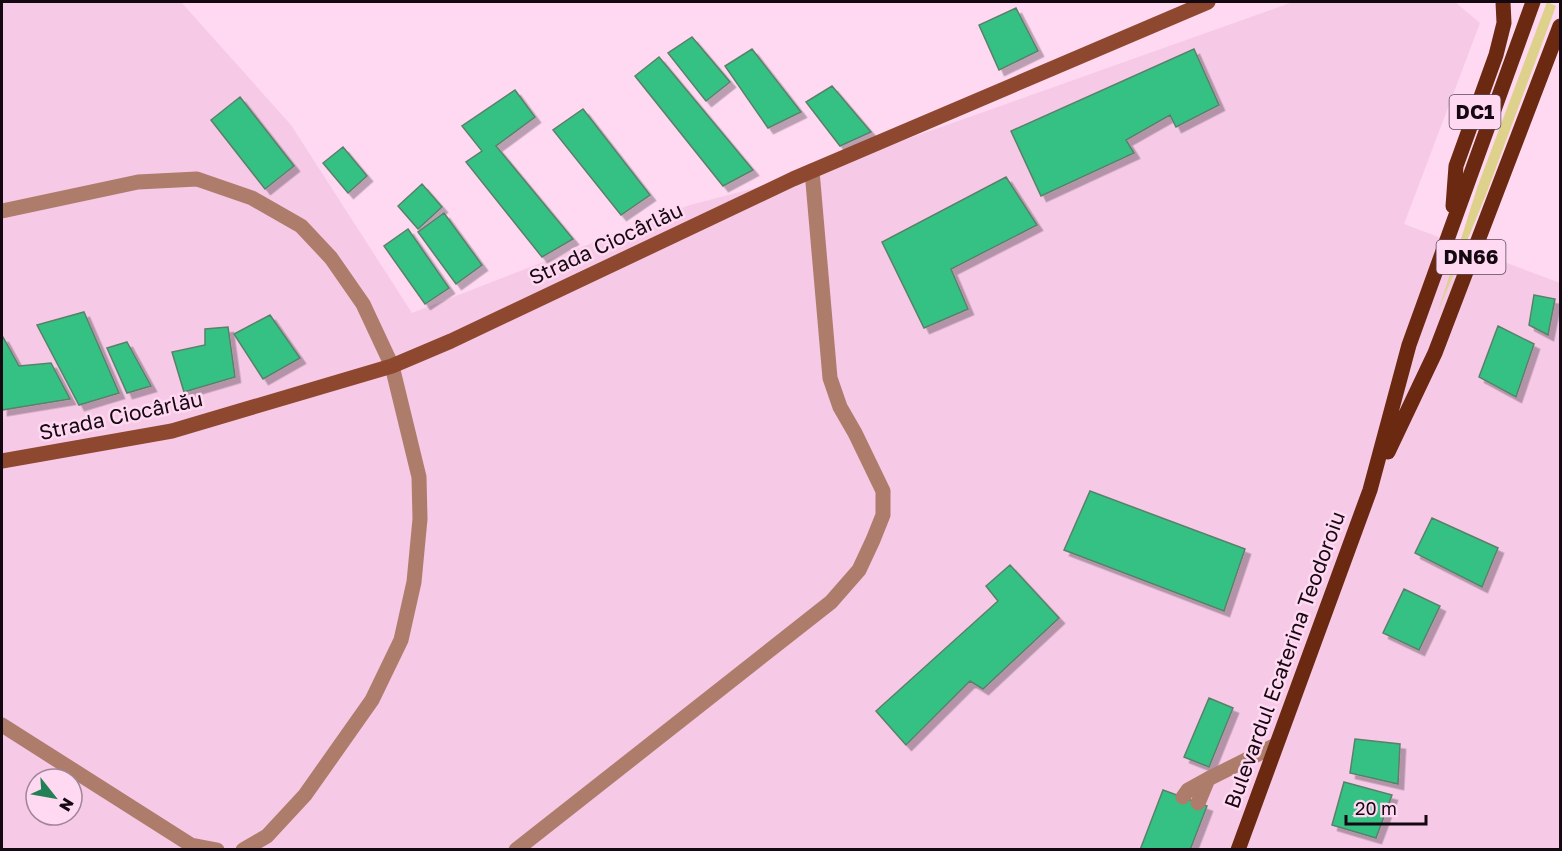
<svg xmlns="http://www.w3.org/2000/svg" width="1562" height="851" viewBox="0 0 1562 851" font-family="'Golos Text',sans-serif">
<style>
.built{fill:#f6c9e6;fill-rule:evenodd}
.green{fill:#ded18c}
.building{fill:#35c184;stroke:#5a806b;stroke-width:1.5;filter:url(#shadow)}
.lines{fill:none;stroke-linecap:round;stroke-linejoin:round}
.service{stroke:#ad7c6b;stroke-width:15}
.secondary{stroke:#8e4830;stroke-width:15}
.primary{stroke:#6b2911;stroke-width:15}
.labels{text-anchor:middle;stroke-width:5;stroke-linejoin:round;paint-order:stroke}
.shield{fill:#ffd8f1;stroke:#5b4754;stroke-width:1.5}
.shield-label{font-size:20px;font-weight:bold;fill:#150911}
.street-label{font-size:21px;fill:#150911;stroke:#ffd8f1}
</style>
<defs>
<filter id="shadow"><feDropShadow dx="5.5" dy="5.5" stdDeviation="0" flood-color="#0004"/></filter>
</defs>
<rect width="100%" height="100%" fill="#ffd8f1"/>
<path class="built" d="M2,2H181L291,125L412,313L690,205L809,174L1293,2H1455L1480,23L1404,224L1560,283V849L2,850ZM36,779H72V815H36Z"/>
<path class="green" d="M1547,2L1556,6L1487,192L1438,312L1477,188Z"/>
<path class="building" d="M1016,8L1038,51L999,70L979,25Z
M692,37L730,82L706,101L668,53Z
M752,49L801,112L768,128L725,66Z
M1194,49L1219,105L1176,127L1170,115L1126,140L1134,153L1041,196L1011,131Z
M659,57L753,170L723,186L635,76Z
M832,86L871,132L840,146L806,102Z
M515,90L535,117L496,146L573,239L542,257L466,162L482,151L462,126Z
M240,97L294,166L265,189L211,120Z
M583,109L650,195L621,215L553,130Z
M343,147L367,176L348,193L323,163Z
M1006,177L1037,225L951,269L968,309L924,328L882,242Z
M422,184L442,207L418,229L398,206Z
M444,213L482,265L456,284L418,232Z
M408,229L449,288L425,304L384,246Z
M1534,295L1555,299L1548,335L1529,325Z
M84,312L119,393L79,405L37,325Z
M270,315L300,358L263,379L234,334Z
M1498,326L1534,344L1516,397L1479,377Z
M228,327L235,377L184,392L172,352L205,345V329Z
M3,337L19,366L51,363L70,399L2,410V337Z
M127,342L151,386L127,393L107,348Z
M1090,491L1245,549L1224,611L1064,550Z
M1432,518L1498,548L1482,587L1415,553Z
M1010,565L1059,618L983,689L970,681L906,745L876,711L998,601L986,586Z
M1404,589L1440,606L1419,650L1383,633Z
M1209,698L1233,708L1209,767L1184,757Z
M1355,739L1400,744L1398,784L1350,773Z
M1344,782L1392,795L1376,838L1332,825Z
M1163,790L1207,806L1190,850H1140Z"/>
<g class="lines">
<path class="service" d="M2,211L138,182L197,179L252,198L301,226L331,258L363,304L392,366L419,477L420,519L414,582L401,640L372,700L305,795L267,836L243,850
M2,725L191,845L217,850
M1183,797L1188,790L1208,779
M1198,803L1208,779L1276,745
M516,850L831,602L859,570L873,540L883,515V491L855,433L840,407L830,378L812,171"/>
<path class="secondary" d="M2,461L172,431L392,366L451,341L793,179L1208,2"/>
<path class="primary" d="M1453,206L1456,166L1496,55L1504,23L1503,2
M1388,452L1435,353L1560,26
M1238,850L1370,490L1409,345L1533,2"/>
</g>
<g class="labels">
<g class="shield">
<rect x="1449.5" y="95" width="51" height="34" rx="4.5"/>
<rect x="1436.5" y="240" width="69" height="34" rx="4.5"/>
</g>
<g class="shield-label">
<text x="1475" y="119">DC1</text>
<text x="1471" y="264">DN66</text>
</g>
<g class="street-label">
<text transform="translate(606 244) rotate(-25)" y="7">Strada Ciocârlău</text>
<text transform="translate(121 416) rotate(-12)" y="7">Strada Ciocârlău</text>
<text transform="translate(1285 660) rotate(-70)" y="7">Bulevardul Ecaterina Teodoroiu</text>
</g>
</g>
<rect width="1562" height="851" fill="none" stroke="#150911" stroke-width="6"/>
<g transform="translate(54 797) rotate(121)"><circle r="28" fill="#ffd8f1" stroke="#a18597" stroke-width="1.5"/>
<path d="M0-4.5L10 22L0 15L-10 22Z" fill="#238056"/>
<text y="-9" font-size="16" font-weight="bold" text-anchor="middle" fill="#150911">N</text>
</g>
<path d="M1346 815v9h80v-9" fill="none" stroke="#150911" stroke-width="3"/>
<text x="1355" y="815" font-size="18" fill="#150911" stroke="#ffd8f1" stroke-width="4.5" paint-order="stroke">20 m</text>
</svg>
